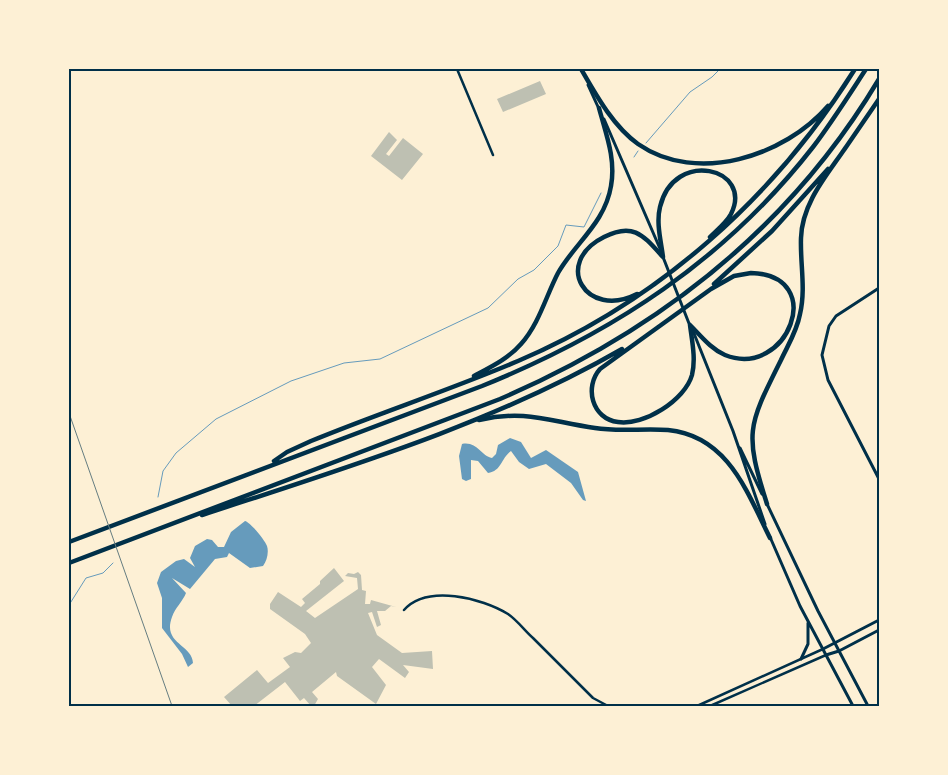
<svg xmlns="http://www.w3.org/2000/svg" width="948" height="775" viewBox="0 0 948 775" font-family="Jost,sans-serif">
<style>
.water{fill:#669bbc}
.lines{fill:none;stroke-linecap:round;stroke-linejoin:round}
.stream{stroke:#669bbc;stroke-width:1}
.building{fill:#bec0b2}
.minor{stroke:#003049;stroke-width:2.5}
.tertiary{stroke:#003049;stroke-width:3}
.secondary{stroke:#003049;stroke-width:3}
.motorway{stroke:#003049;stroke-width:4.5}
.rail{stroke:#657d81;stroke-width:1}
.neatline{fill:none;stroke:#003049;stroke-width:2}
</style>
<rect width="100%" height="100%" fill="#fdf0d5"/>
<path class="water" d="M510,438L521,442L531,458L546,450L578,472L586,501L583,500L571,483L546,464L529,469L519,462L511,451C501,458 502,471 488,473L478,461L471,460V479L466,481L462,479L459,456L462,444C477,441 481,456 492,458L496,454L498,445Z
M245,521C250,522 265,540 267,546C269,552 267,561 263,566L250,568L229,553L227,557L215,559L190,589L172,578L186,593C183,601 175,608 172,617C162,644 192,644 193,663L188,667L182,654L162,628V598L157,583L161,572L176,561L184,559L195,567L190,558L195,546L207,539L212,540L218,547H224L231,532Z"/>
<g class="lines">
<path class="stream" d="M646,143L690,92L712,77L720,69
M634,157L638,151
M158,497L163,471L176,453L216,419L291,381L344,363L380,359L488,308L518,279L534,270L558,246L566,225L584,227L601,193
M69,605L86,578L103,573L113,563"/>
</g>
<path class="building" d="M540,81L546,94L503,112L497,99Z
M389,132L397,140L386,154L389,156L403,138L423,154L402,180L371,156Z
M334,568L344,581L306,611L315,618L358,589L357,578L345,576L348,573L354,574L358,572L361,575L362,590L366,591L365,604H370L371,600L396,607L391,606L385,611H377L381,625L377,627L372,612L368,613L377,635L402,653L432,651L433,669L403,665L409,672L405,678L379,659L372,667L386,685L376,704L337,676L336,672L312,692L318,699L314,706H311L304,698L300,701L285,682L254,706H232L224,697L257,670L268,683L290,667L283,658L295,652L301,653L311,643L305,634L270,609V604L278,592L301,607L305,603L302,599L320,584V581Z"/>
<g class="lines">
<path class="minor" d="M457,69L493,155
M404,610C427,584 482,598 508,614C517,620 525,631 533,638C553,658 573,678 593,698L608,706
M697,706L823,649
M710,706L826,655"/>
<path class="tertiary" d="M879,288L836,316L829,326L822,355L828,380L879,479
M823,649L879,620
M826,655L839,651L879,630"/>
<path class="secondary" d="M588,85L599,109
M604,119L661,251
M663,257L690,326
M693,331L733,431L765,524
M740,448L762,494
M767,504L818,611L868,706
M770,537L800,606L853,706
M801,659L808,644V623"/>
<path class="motorway" d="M581,69C596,95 613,126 638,144C697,185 785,156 828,106
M844,150L879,99
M663,257C661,241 656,223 660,207C674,148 754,168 731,214C726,223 717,230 710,237
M751,273C829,275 787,380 725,355C711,349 701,336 690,325C692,341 696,359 692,375C685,400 644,426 618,422C592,419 584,387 600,369L711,289L734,276Z
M714,284L772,231L828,169
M637,294C586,320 552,263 604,237C633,222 643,235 662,256
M474,376C491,367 508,359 521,344C539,324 546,296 558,273C575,243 605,223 611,186C616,159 606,134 599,108
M479,420C526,409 551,422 595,428C619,432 644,428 668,430C728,436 747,492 770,538
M274,461L287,452L311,441C379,413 450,390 518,361C659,301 774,198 855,69
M767,504C744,432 748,426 781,360C788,345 797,331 800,314C806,289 800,263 801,238C802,203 827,175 846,147
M202,515C345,468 492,424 622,349
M69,542L482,386C613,333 725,260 813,147C832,122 849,95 866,69
M69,563L500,399C658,331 790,228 879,79"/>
<path class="rail" d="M69,413L172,706"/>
</g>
<rect width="948" height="775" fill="none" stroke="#fdf0d5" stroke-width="140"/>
<rect x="70" y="70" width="808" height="635" class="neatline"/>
</svg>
